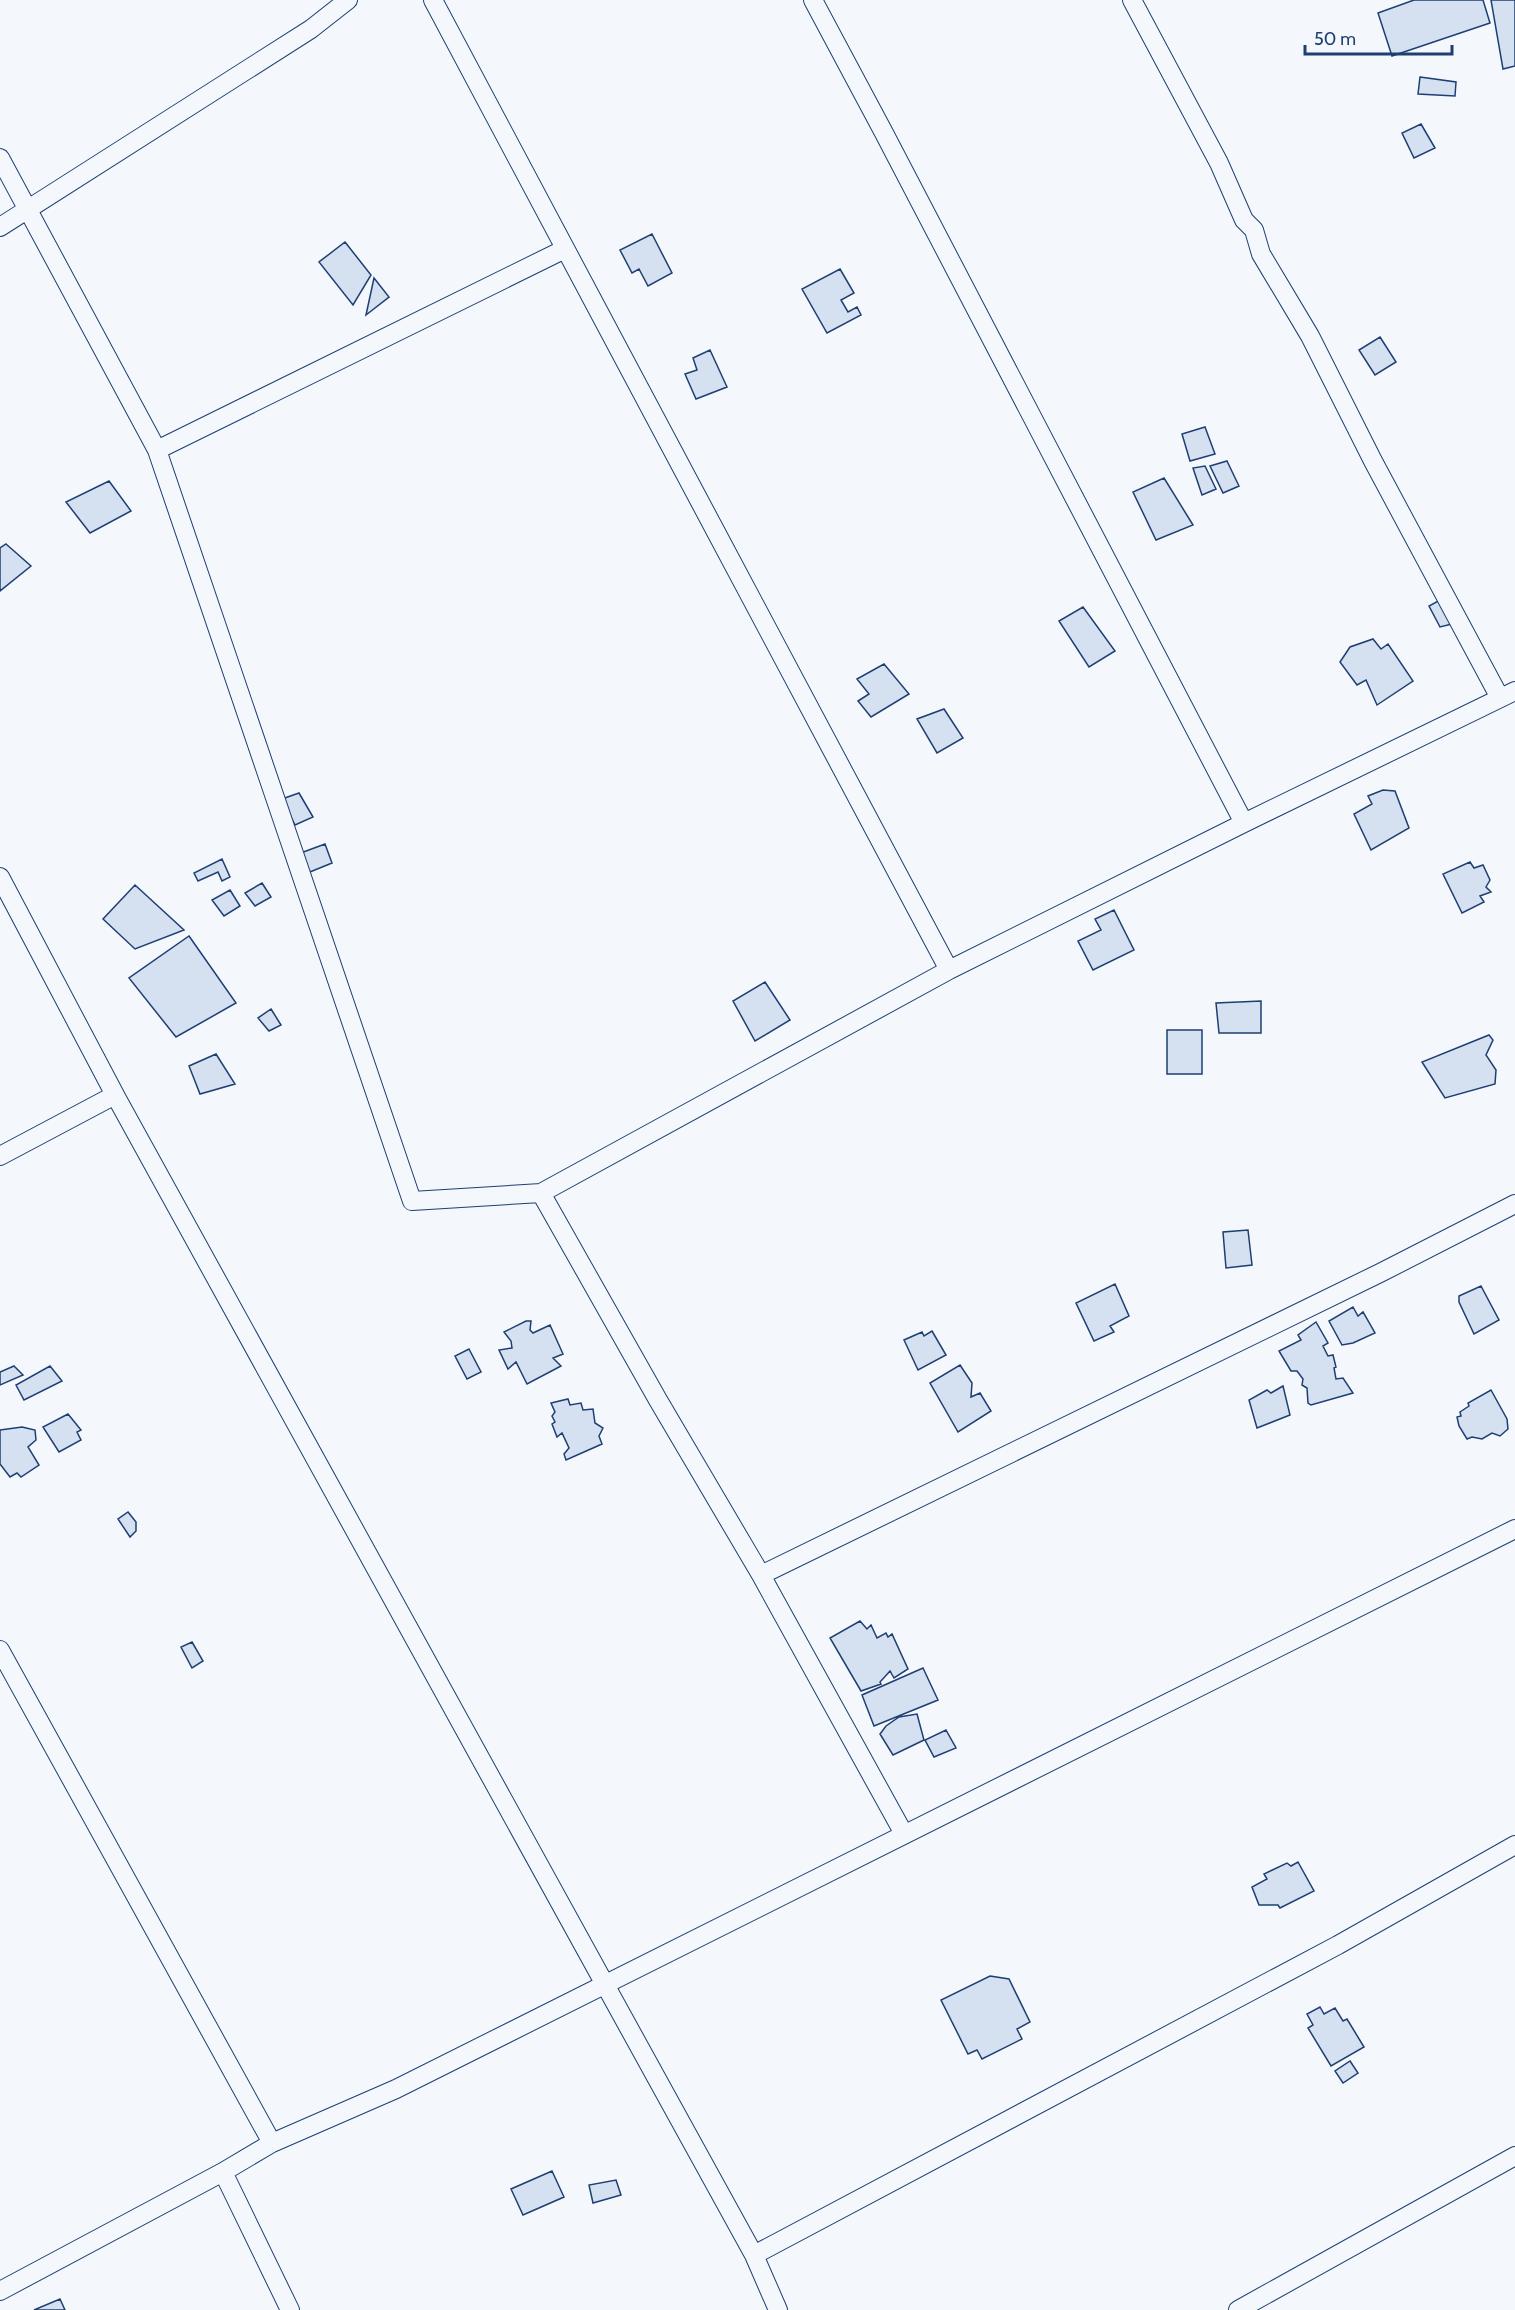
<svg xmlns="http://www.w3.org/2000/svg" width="1515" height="2310" viewBox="0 0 1515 2310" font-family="Cabin,sans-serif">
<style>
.building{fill:#d5e0f0;stroke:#1d3f73;stroke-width:1.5}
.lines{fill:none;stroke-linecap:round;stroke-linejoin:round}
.minor-casing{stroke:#1d3f73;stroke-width:20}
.minor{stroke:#f4f7fb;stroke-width:18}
</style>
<rect width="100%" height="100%" fill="#f4f7fb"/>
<path class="building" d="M1414,0H1483L1490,23L1392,56L1378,13Z
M1491,0H1515V66L1503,69Z
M1420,77L1456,82L1455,96L1418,94Z
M1421,124L1435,148L1414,158L1402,133Z
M652,234L672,273L648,286L639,269L632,273L620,250Z
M345,242L371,275L353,305L319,262Z
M840,269L854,293L841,300L848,312L857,307L861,315L827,333L802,289Z
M374,278L389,297L366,315Z
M1380,337L1396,362L1375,375L1359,350Z
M710,350L727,387L696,399L685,374L697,370L693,358Z
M1205,427L1215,454L1190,461L1182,434Z
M1227,461L1239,486L1223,493L1210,466Z
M1205,466L1216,489L1202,495L1193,468Z
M1164,478L1193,525L1156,540L1133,492Z
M109,481L131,511L90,533L66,502Z
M6,544L31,566L0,591V548Z
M1440,600L1452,624L1440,627L1429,606Z
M1083,607L1115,651L1089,667L1059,621Z
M1373,639L1381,649L1388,644L1413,681L1377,705L1366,680L1357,685L1340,662L1350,647Z
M884,664L909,694L871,717L858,701L869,694L857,679Z
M944,709L963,738L937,753L917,719Z
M1383,790L1395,791L1409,828L1371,850L1354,814L1372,804L1368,796Z
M299,793L313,817L295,825L282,799Z
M325,844L332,863L305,874L298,854Z
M222,859L230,877L222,881L218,872L198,881L194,873Z
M1470,862L1474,868L1483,865L1490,880L1486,887L1491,892L1480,896L1484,902L1462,913L1443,874Z
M262,883L271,897L255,906L245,893Z
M135,885L184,930L135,949L103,919Z
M230,890L240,906L224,916L212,900Z
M1114,910L1134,950L1093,970L1078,941L1101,930L1095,919Z
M189,936L236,1003L176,1037L129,978Z
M765,982L790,1020L755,1041L733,1001Z
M1261,1001V1033H1219L1216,1003Z
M271,1009L281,1025L269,1031L258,1018Z
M1167,1030H1202V1074H1167Z
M1489,1035L1493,1040L1486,1055L1496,1070L1495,1084L1445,1098L1422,1062Z
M216,1054L235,1084L200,1094L189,1066Z
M1248,1230L1252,1265L1226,1268L1223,1232Z
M1115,1284L1129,1316L1110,1326L1114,1332L1094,1341L1076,1303Z
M1481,1286L1499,1320L1474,1334L1459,1302V1296Z
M1353,1307L1358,1316L1363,1312L1375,1333L1353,1343L1342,1345L1329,1321Z
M526,1321H531L530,1330L533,1333L550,1325L563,1354L553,1358L561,1366L527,1384L516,1362L508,1369L499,1350L512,1348L511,1341L504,1332Z
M1316,1322L1328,1343L1323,1346L1328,1356L1333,1355L1336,1367L1334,1368L1336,1379L1343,1378L1353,1393L1311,1405L1308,1403L1307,1388L1302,1385L1303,1379L1297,1371H1291L1279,1351L1301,1340L1298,1335Z
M932,1331L946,1355L918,1370L904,1340L922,1332L924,1336Z
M469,1349L481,1372L467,1379L455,1356Z
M960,1365L972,1383L971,1397L980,1393L991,1411L958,1432L930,1383Z
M14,1366L23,1375L0,1385V1372Z
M50,1366L62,1381L24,1400L16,1385Z
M1283,1386L1290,1415L1257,1428L1249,1400L1267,1390L1271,1393Z
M1491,1390L1507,1419L1508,1429L1500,1436L1492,1433L1482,1439L1472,1437L1467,1439L1459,1426L1457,1417L1461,1416L1460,1412L1469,1406L1468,1403Z
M568,1399L570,1405L581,1403L583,1410L593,1409L595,1423L603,1428L599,1436L602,1444L566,1460L564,1454L569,1448L562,1433L557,1437L552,1424L555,1422L552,1416L555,1412L551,1403Z
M68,1414L81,1430L77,1432L81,1440L59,1452L43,1427Z
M22,1427L35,1430L36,1440L28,1447L39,1465L21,1477L17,1473L10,1477L0,1464V1430Z
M128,1512L136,1522V1531L130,1537L118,1519Z
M860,1621L867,1629L871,1625L877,1638L886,1633L888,1637L892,1634L908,1669L894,1678L890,1671L880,1682L881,1684L861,1691L830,1638Z
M192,1642L203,1661L192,1668L181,1647Z
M923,1668L938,1700L874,1726L862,1695Z
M917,1714L924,1740L893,1755L880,1734L886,1726L899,1717Z
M946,1730L956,1748L934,1757L925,1740Z
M1298,1862L1314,1891L1280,1908L1278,1905H1259L1252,1887L1267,1879L1264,1874L1287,1863L1291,1866Z
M990,1976L1009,1979L1030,2022L1017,2029L1022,2039L982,2059L977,2050L968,2054L941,2000Z
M1320,2007L1324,2014L1335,2008L1343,2021L1347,2019L1364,2047L1331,2066L1308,2028L1313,2025L1307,2014Z
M1350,2061L1358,2073L1343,2083L1335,2071Z
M552,2171L564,2197L523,2215L511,2189Z
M616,2180L621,2195L593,2203L589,2185Z
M60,2299L65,2310H34Z"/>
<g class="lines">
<defs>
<path id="minor" d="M433,0L949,970
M813,0L884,133L1244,823
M1132,0L1219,163L1244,220L1254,230L1261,254L1310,336L1373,461L1500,698
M0,158L157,450L412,1201L541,1193L949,970L1244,823L1515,691
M0,227L311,29L348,0
M157,450L565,249
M0,877L115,1095
M0,1156L115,1095L754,2255L778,2310
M541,1193L658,1400L761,1575L904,1834
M761,1575L1380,1273L1515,1204
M0,1650L272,2143
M223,2172L290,2310
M754,2255L1338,1945L1515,1845
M0,2291L223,2172L272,2143L396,2089L1515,1529
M1238,2310L1515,2156"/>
</defs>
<use href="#minor" class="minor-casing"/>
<use href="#minor" class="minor"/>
</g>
<path d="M1305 45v9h147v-9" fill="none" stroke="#1d3f73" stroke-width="3"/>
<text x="1314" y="45" font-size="18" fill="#1d3f73" stroke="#f4f7fb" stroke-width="4.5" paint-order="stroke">50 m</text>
</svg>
